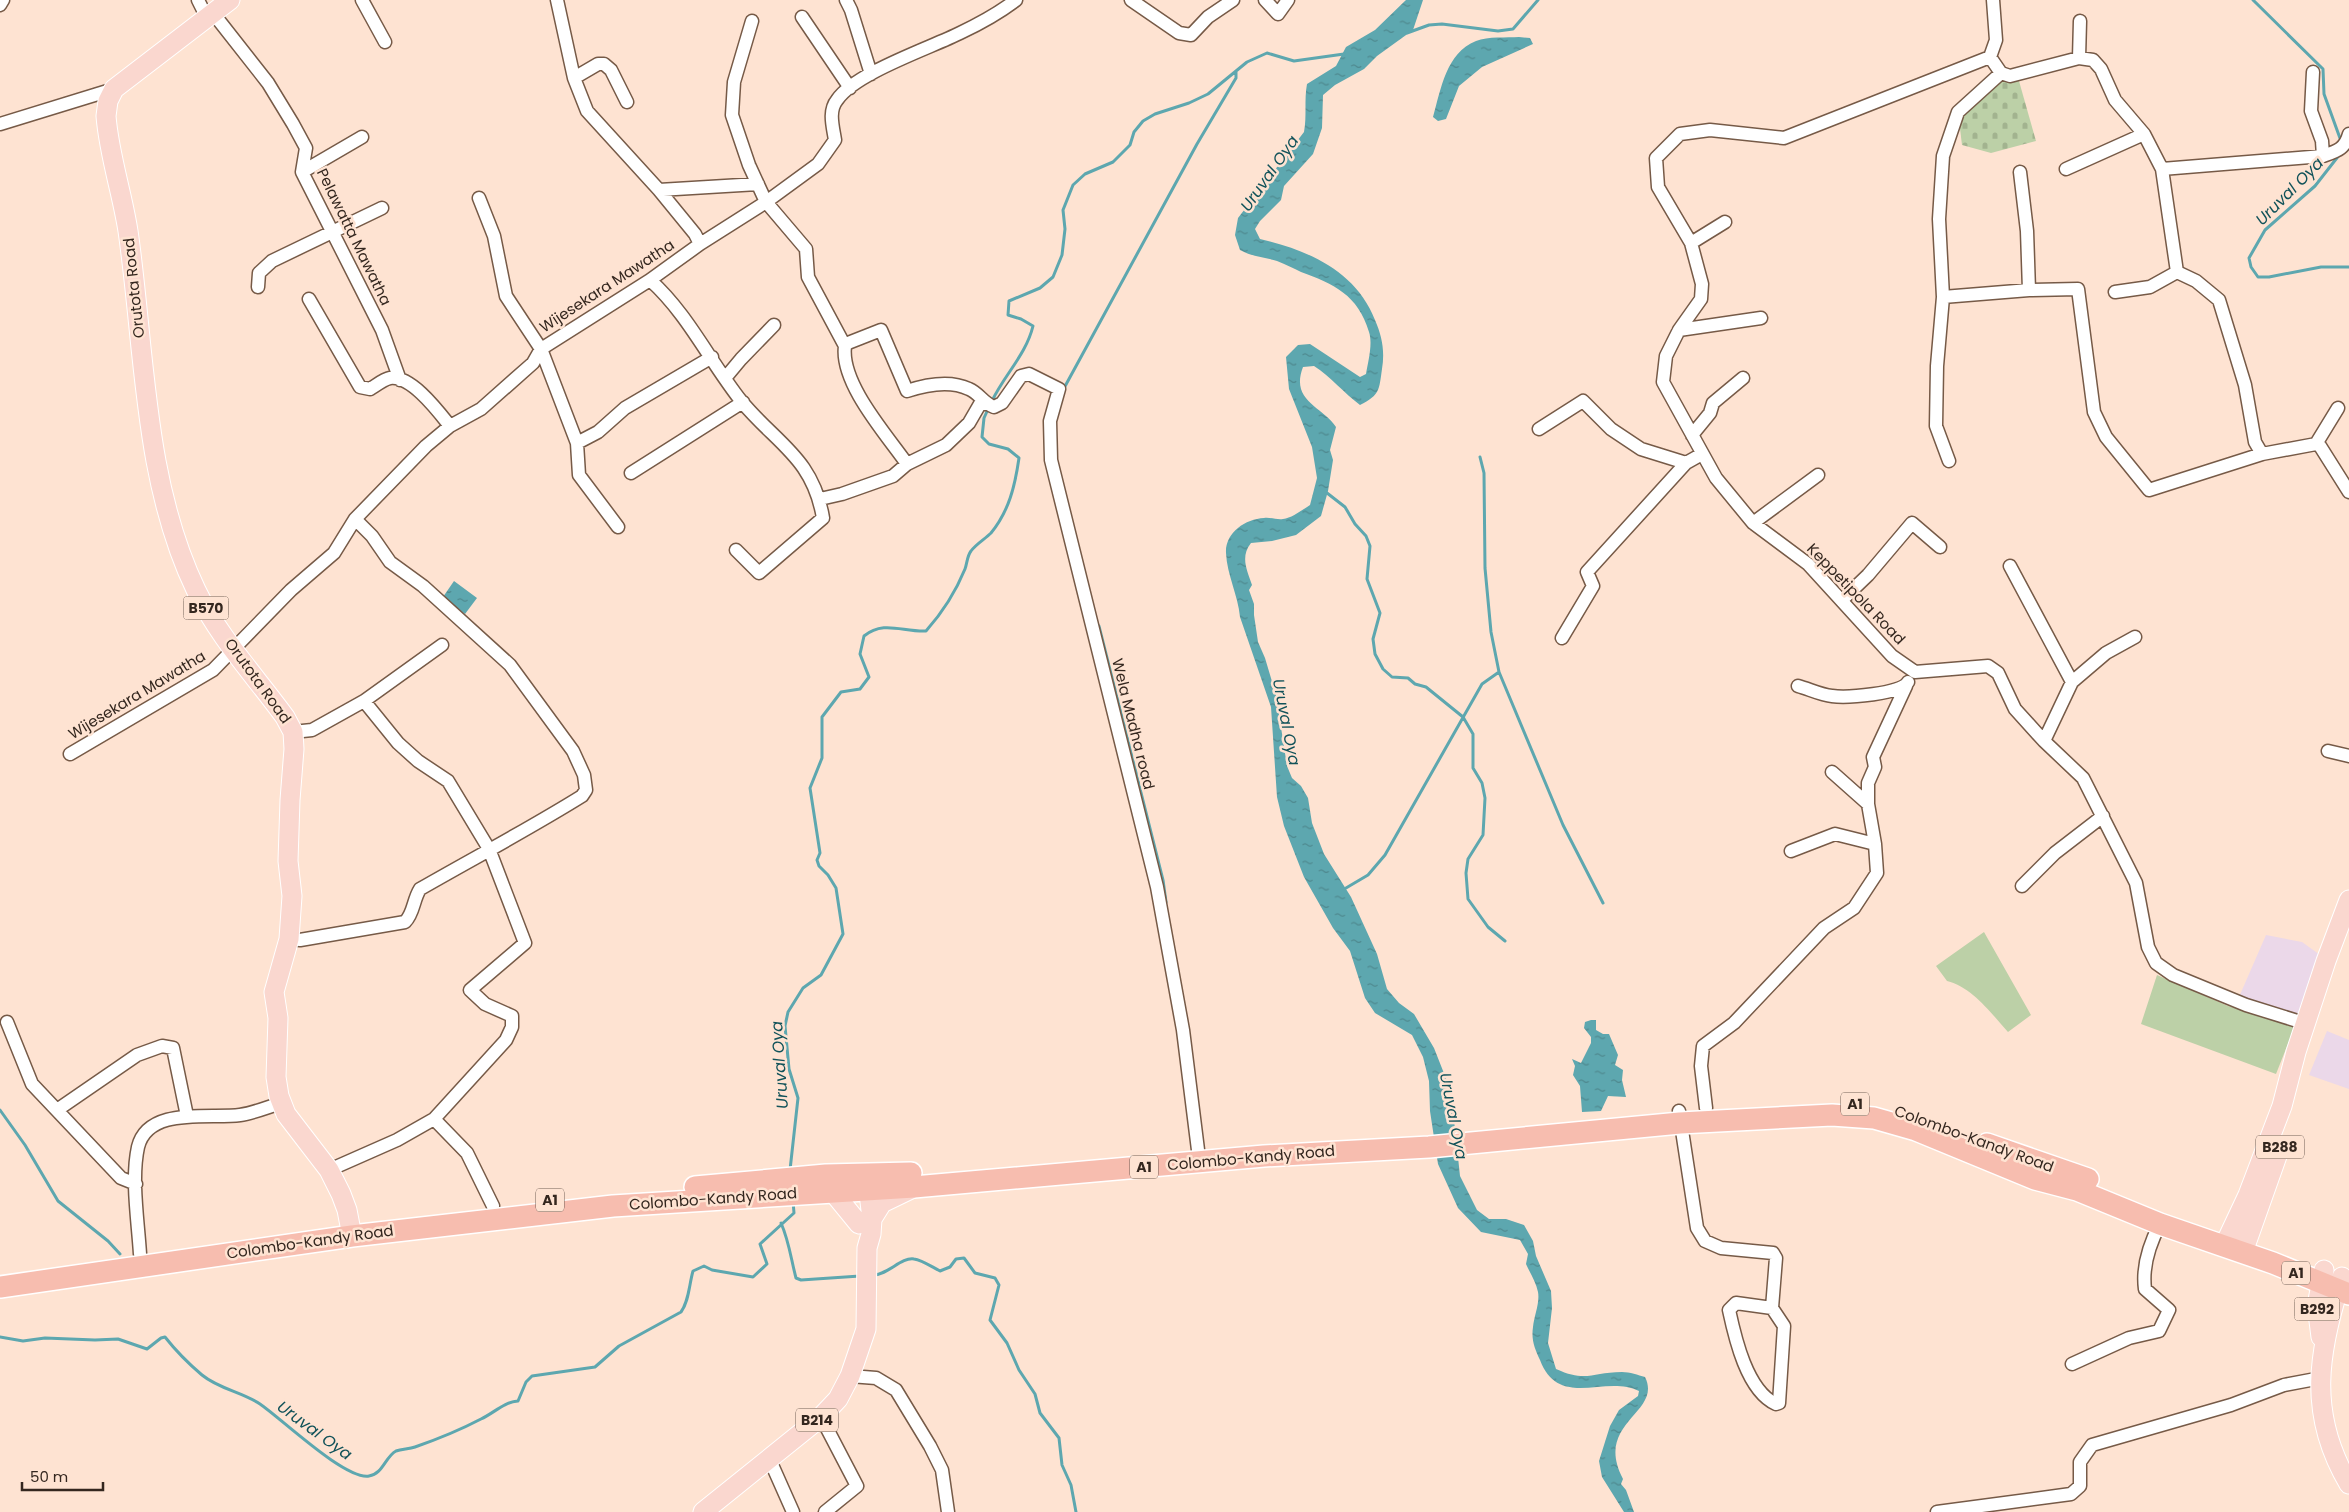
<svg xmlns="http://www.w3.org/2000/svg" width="2349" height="1512" viewBox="0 0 2349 1512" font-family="Poppins,sans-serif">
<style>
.education{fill:#ebd8e9}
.cemetery{fill:url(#cemetery-stones)}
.park{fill:#bcd0a7}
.water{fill:url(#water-ripples)}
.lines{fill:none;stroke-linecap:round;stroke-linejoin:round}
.stream{stroke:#5da7af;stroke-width:3}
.street-casing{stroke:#765a47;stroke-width:15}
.primary-casing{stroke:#fff;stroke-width:21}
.highway-casing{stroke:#fff;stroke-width:24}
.street{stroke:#fff;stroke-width:12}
.primary{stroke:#fad7cf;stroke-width:19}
.highway{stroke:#f7bdaf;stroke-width:21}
.labels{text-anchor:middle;stroke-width:5;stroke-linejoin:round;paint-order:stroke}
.shield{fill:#fee3d2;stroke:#715f55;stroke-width:1}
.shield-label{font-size:14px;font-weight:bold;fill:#34271f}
.street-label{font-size:15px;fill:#34271f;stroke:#fee3d2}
.water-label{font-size:16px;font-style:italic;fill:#115259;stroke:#fee3d2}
</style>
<defs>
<pattern id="cemetery-stones" width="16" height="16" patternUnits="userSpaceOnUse" patternTransform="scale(1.25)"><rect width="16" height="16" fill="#bcd0a7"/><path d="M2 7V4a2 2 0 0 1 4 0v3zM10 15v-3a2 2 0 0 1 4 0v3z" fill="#a2b38f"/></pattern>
<pattern id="water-ripples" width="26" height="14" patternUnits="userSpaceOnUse" patternTransform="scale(1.25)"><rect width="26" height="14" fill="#5da7af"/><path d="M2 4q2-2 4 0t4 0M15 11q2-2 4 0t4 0" fill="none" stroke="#4e888e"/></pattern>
</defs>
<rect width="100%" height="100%" fill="#fee3d2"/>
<path class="education" d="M2266,935L2302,942L2323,957L2305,1016L2239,997Z
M2327,1031L2349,1040V1089L2309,1075Z"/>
<path class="cemetery" d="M2001,73L2019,81L2036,141L1991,153L1962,145L1958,112Z"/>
<path class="park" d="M1984,932L2031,1015L2008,1032C1991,1013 1972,987 1947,981L1936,966Z
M2157,975L2228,1006L2295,1026L2276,1074L2141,1024Z"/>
<path class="water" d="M1406,0H1423L1413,30L1377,56L1364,69L1335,85L1323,95L1322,128L1313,154L1284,186L1281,200L1260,221L1255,229L1260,239C1308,250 1356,271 1375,320C1382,336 1385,351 1382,369C1379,390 1380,395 1360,405C1344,393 1331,377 1314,366L1303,367C1290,401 1322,406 1336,427L1330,450L1333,460L1328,491L1321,516L1296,535L1272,541L1251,543C1240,557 1247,570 1252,585L1249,590L1254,604V615L1258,642L1265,658L1276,695L1287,766L1292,778L1301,786L1308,798L1312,823L1324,854L1351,897L1377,954L1387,989L1399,1003L1414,1014L1434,1048L1447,1081L1452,1101L1460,1176L1477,1210L1489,1219H1506L1524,1225L1533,1241L1536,1256L1551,1291L1552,1308L1548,1343L1556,1369C1587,1383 1592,1372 1622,1372C1630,1372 1638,1375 1645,1377C1663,1413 1593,1422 1623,1479L1621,1484L1626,1490L1634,1512H1624L1602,1477L1599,1461L1610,1426L1619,1410L1638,1396L1639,1391C1605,1374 1559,1410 1540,1360C1535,1349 1531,1340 1533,1327C1534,1316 1540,1303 1538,1292C1536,1282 1530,1273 1526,1264L1528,1254L1520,1240L1481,1232L1458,1208L1438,1164L1430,1111L1429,1081L1423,1057L1412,1035L1375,1013L1365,998L1350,951L1333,928L1304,877L1284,826L1277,797L1271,707L1240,617C1238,595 1227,575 1226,553C1225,533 1245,519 1264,518C1270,517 1277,520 1283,519C1292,518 1302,510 1310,505L1317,478L1312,447L1289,389L1286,357L1298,345L1310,344L1360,377L1366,374C1368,362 1373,344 1369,332C1358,295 1334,284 1301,272C1293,268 1285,264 1277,261C1264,257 1253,257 1240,250L1235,235L1238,218L1304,132C1307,116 1304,100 1307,84L1336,66L1346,47L1375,30Z
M1519,37L1530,38L1533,44L1482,67L1459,86L1446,119L1438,121L1433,117C1441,89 1446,53 1476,41C1488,36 1507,38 1519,37Z
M454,581L477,598L465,614L443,597Z
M1591,1020H1596V1030L1603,1034H1609L1618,1055L1615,1065L1623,1070L1622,1080L1626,1097L1608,1096L1601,1111L1582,1112L1580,1086L1573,1075L1575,1066L1572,1059L1581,1063L1591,1043V1037L1584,1028L1585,1022Z"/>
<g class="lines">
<path class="stream" d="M2253,0L2323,69L2324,94L2341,141
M1407,33L1429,25L1442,24L1498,31L1513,29L1538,0
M2340,154L2315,186L2265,230L2249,258L2251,267L2258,277H2269L2321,267H2349
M1063,390L1197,144L1236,78V71
M992,401C1004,375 1026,355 1033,326L1021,319L1008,315L1009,301L1040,288L1053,277L1062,255L1065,229L1063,210L1073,185L1085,174L1113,162L1130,145L1134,132L1143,121L1155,114L1189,103L1208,94L1247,62L1267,53L1294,61L1344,54
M1480,457L1484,473L1485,568L1491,632L1499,672L1563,825L1603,903
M1327,493L1345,507L1355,524L1366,536L1370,546L1367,579L1380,613L1373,639L1375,654L1383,669L1392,677L1408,678L1415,684L1426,687L1463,717L1473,734V768L1482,783L1485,798L1483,835L1468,859L1466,873L1468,899L1488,927L1505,941
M1099,626L1163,880L1166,902
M1346,888L1368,875L1385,855L1482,684L1499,672
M0,1110L25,1145L58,1201L108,1241L120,1254
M790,1170L798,1098L789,1069L785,1026L788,1012L803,988L821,975L843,934L836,888L828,875L819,866L817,860L820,853L810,788L822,758V717L841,692L860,689L869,677L860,654L864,636C884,620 902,632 926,631C942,613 956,591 965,569C967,564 967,556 971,551C976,544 985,539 991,533C1009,511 1015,486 1019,458L1008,449L989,444L982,437L984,418L989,407
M781,1223C789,1241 791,1259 796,1278L801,1280L860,1276
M873,1275C888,1275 901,1257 914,1259C922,1260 932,1267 940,1271L950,1267L956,1259L964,1258L975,1273L995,1278L999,1285L990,1320L1007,1343L1019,1370L1035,1394L1040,1413L1059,1438L1062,1465L1071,1485L1076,1512
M0,1337L23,1341L45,1338L95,1340L118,1339L147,1349L161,1338L165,1337C176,1351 189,1364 202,1375C219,1389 242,1392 260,1404C282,1419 345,1480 369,1476C383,1474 385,1457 396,1451C402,1449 409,1449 415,1447C438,1439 460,1430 481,1419C494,1413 504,1402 518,1401L526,1382L532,1376L595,1367L619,1346L681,1312C689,1301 689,1285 693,1271L704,1266L712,1270L753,1277L767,1264L760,1244L794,1213L793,1201"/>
<defs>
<path id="street" d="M198,0L207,18
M362,0L385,42
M557,0L574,78L587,111L659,190L695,234L700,244
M846,0L851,10L871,74
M1131,0L1179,33L1191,35L1208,17L1233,0
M1265,0L1278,14L1288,0
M0,5L3,0
M213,13L268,83L293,124L306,148L302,172L382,330L400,380
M802,17L850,88
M752,21L734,82L732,115L749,165L766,202L806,249L808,277L845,346C840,383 886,434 907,464
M1990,57L1996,40L1993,0
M2079,58L2080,21
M2313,72L2311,111L2322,141L2323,156
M574,78L598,64H604L611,70L627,102
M0,124L114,89
M2066,169L2144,134
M2162,169L2323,156C2337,151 2345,149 2349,134
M302,172L362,137
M2020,172L2027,231L2029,290
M659,190L758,184
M479,198L494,236L506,296L541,349L577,443L579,475L618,527
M1691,243L1725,222
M650,280C688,314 710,362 742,402C777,444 813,458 823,518L759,573L736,550
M258,287L259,273L272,261L382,208
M2115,292L2150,287L2177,272
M1943,297L1939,219L1943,156L1958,112L2001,73
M309,299L360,387L370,389C375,386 384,379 390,378C411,375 438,411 450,426
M1679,330L1761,318
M845,346L848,343L881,330L907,391C925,385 950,380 969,389C979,393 983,403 994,407L1002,403L1021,376L1029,374L1059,389L1050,421L1051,460L1157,887L1183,1030L1198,1150
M726,377L741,359L774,325
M1539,429L1583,401L1611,429L1641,449L1686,463
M1692,435L1710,413L1713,403L1743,378
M577,443L598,432L625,408L712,357
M2316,444L2338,408
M1949,461L1936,426L1937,366L1943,297L2029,290L2078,289L2094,412L2106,437L2149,490L2262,454
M631,473L743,402
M820,499L842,494L893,476L907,464L946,445L969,423L980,404H985
M1753,523L1818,475
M2010,566L2072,682
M1842,600L1868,575L1912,523L1940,547
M1562,638L1593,586L1587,572L1686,463L1702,454
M1798,686C1809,689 1821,695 1832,696C1846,698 1902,694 1908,682
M293,732L312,730L364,701L442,645
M2044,741L2072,682L2106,653L2135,637
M2328,751L2349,756
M70,754L213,670L291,590L334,553L355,519L426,446L450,426L481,409L533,363L541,349L650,280L700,244L766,202L818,164L835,140C833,127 828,111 837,100C855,73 930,48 960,33C979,24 999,13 1016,0
M1832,772L1868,804
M1791,851L1835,834L1875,844
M2022,886L2055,853L2103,816
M289,939L300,940L405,922C414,913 413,900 420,889C474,858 529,829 582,796L586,790L584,775L573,751L510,665L423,586L390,562L372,536L355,519
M7,1022L32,1084L121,1178L136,1184
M2307,1024L2246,1005L2173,975L2156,963L2148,947L2136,883L2083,778L2044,741L2015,709L1998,673L1988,666L1915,672L1892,656L1808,564L1753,523L1716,478L1663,382L1666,356L1679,330L1701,299L1702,284L1691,243L1658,187L1656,158L1680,134L1710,130L1784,138L1990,57L2001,73L2010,76L2079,58L2093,60L2101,69L2115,100L2144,134L2162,169L2177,272L2196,281L2219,300L2245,385L2255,442L2262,454L2316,444L2320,446L2349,492
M1706,1108L1701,1066L1703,1046L1734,1023L1824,928L1854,908L1877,873L1875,844L1868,804V783L1875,767L1873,757L1906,686
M57,1110L137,1055L162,1046L173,1048L187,1116
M1679,1111L1697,1228L1705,1241L1721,1248L1773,1253L1776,1258L1772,1308
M434,1119L467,1153L493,1206
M329,1170L397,1140L434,1119L506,1040L512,1027V1016L485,1004L470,990L525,943L489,849L448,781L418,761L398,743L364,701
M140,1254C138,1221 131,1179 138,1147C148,1106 210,1119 240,1115C254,1113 268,1107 281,1103
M1736,1303L1772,1308L1784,1326L1779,1403L1776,1404C1747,1391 1735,1338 1729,1310Z
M2072,1364L2129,1338L2159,1331L2169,1310L2145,1289C2142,1266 2150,1243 2160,1224
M850,1376L876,1378L896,1390L930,1446L942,1470L948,1512
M821,1417L857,1486L825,1512
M769,1458L793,1512
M1937,1512L2071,1494L2080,1486V1462L2092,1445L2231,1405L2284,1385L2321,1378"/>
<path id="primary" d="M230,0L114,89L108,101L106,116C109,155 122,192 128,231C145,349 143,480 196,590C218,636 255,676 285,717L293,732L294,749L290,800L288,861L292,896L289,939L274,992L278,1018L276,1077L279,1096L286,1114L329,1170L341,1194L347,1210L352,1236
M832,1191L859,1224
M872,1219L882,1203L911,1189
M2224,1246L2248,1195L2282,1106L2296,1052L2326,961L2349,900
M2243,1252L2277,1156
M2342,1277C2318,1351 2307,1414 2349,1484
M2321,1337L2317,1305L2324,1270
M703,1512L821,1417L838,1399L850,1376L866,1329L867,1248L871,1234L872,1219L867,1176"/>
<path id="highway" d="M1987,1144L2088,1179
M695,1187L826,1175L911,1173
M0,1287L352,1236L613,1206L914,1187L1264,1156L1429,1147L1680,1123L1832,1115L1874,1118L1916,1130L2035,1179L2077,1190L2160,1224L2273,1263L2349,1294"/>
</defs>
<use href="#street" class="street-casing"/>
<use href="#primary" class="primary-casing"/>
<use href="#highway" class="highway-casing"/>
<use href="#street" class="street"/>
<use href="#primary" class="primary"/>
<use href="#highway" class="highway"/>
</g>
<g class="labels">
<g class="shield">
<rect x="183.5" y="596.5" width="45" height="23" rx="4"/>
<rect x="1841" y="1092.5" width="28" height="23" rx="4"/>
<rect x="2256" y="1135.5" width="48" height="23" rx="4"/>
<rect x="1130" y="1155.5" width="28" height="23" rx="4"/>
<rect x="536" y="1188.5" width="28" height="23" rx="4"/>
<rect x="2282" y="1261.5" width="28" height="23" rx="4"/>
<rect x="2294.5" y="1297.5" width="45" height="23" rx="4"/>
<rect x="796" y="1408.5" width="42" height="23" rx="4"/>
</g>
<g class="shield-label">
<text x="206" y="613">B570</text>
<text x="1855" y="1109">A1</text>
<text x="2280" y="1152">B288</text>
<text x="1144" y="1172">A1</text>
<text x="550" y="1205">A1</text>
<text x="2296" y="1278">A1</text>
<text x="2317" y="1314">B292</text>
<text x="817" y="1425">B214</text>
</g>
<g class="street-label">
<text transform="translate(354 237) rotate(64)" y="5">Pelawatta Mawatha</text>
<text transform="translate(607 286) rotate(-33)" y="5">Wijesekara Mawatha</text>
<text transform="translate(134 288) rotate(-96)" y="5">Orutota Road</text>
<text transform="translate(1856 594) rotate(46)" y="5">Keppetipola Road</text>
<text transform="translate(258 681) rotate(54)" y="5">Orutota Road</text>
<text transform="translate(137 695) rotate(-31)" y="5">Wijesekara Mawatha</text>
<text transform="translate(1133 724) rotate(76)" y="5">Wela Madha road</text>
<text transform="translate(1974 1139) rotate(20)" y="5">Colombo-Kandy Road</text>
<text transform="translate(1251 1158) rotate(-5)" y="5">Colombo-Kandy Road</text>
<text transform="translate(713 1199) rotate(-4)" y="5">Colombo-Kandy Road</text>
<text transform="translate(310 1242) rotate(-8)" y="5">Colombo-Kandy Road</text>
</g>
<g class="water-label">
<text transform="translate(1269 173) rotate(-55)" y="6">Uruval Oya</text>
<text transform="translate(2289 191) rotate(-45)" y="6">Uruval Oya</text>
<text transform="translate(1287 722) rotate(79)" y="6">Uruval Oya</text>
<text transform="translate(779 1065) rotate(-94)" y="6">Uruval Oya</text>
<text transform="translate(1454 1116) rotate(79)" y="6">Uruval Oya</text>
<text transform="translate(315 1430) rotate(36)" y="6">Uruval Oya</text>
</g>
</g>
<path d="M22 1482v8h81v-8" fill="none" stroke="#34271f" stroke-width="2.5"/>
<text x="30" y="1482" font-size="15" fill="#34271f" stroke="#fee3d2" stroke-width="4" paint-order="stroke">50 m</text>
</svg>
